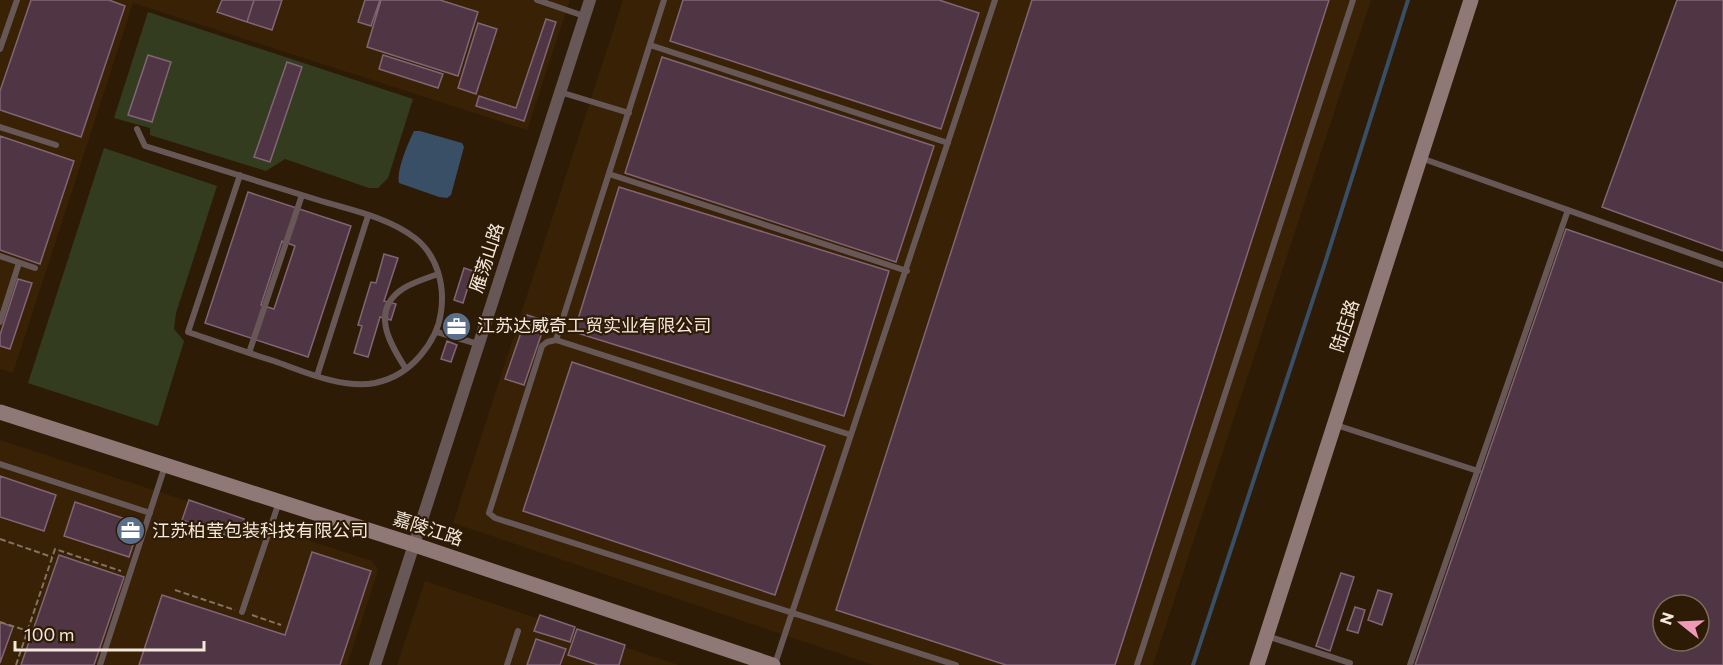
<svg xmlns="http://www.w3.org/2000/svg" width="1723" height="665" viewBox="0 0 1723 665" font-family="Commissioner,'Noto Sans SC',sans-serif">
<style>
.built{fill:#382105}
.green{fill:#343c20}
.water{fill:#384f66}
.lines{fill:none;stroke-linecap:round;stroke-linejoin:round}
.stream{stroke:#384f66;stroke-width:4}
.building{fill:#503645;stroke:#816574;stroke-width:1.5;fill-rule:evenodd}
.path{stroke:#837362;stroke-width:2;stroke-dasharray:6 3;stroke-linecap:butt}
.lane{stroke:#675857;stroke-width:6}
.street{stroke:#675857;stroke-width:12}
.secondary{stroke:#8f7876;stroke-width:15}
.labels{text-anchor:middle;stroke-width:4.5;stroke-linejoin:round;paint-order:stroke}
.street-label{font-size:18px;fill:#f4e7db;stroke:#2d1b06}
.poi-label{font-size:18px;fill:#f4e7db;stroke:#2d1b06;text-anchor:start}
</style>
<rect width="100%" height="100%" fill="#2d1b06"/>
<path class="built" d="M0,0H570L527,130L133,3L13,373L0,369Z
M623,0H1371L1153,665H873L453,523Z
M0,440L372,561L378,570L376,577L347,665H0Z
M425,581L679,665H397Z"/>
<path class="green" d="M148,12L413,99L388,178L378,188H369L285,159L266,171L150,135V128L114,118Z
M104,148L217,186L176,313L174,329L184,341L158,426L28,383Z"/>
<path class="water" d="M414,131H420L462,143L464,147L451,195L447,198L439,197L399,183C396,171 408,143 414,131Z"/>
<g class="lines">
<path class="stream" d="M1193,665L1324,266L1408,0"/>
</g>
<path class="building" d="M31,0H109L125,6L81,137L0,110V91Z
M222,0H254L247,22L217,12Z
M254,0H282L272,30L247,22Z
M365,0H380L371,26L358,22Z
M381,0H440L478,12L458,76L367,47Z
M683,0H939L979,13L941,129L670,41Z
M1032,0H1329L1115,665H1006L836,610Z
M1677,0H1723V251L1602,207Z
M546,19L556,22L524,121L476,106L479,96L516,108Z
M478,23L497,29L476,94L458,88Z
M148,55L171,62L152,122L128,115Z
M383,55L443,74L438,88L379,69Z
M662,57L934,146L896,262L625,173Z
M287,62L302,67L270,162L254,157Z
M0,136L74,161L40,264L0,250Z
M619,187L889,271L844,416L574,332Z
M248,192L351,226L308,357L205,323ZM282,241L295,246L274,309L261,305Z
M1566,229L1723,283V665H1415ZM1663,605H1699V641H1663Z
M384,254L398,258L384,301L396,304L391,320L380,317L368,357L354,353L362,326L358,325L371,282L376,283Z
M464,268L473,271L463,303L454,300Z
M18,279L32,283L10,349L0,346V335Z
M527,315L546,321L524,385L505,379Z
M447,341L457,345L451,362L441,359Z
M572,362L825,446L775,595L523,511Z
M0,476L56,495L44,531L0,517Z
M189,500L244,519L237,539L182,520Z
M75,502L140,524L129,557L64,536Z
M312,552L371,571L340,665H139L162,595L285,635Z
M59,555L124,577L94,665H21Z
M1341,573L1354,577L1330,651L1316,646Z
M1378,590L1392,594L1382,625L1368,620Z
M1355,607L1365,610L1358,633L1347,630Z
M540,615L575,627L570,642L534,631Z
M0,622L13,627L0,663Z
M577,629L625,645L619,665H598L568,655Z
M536,639L566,649L560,665H527Z"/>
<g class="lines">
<path class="path" d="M0,539L52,557
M175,590L235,610
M252,615L281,625
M0,622L28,631
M16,665L55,549L121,571"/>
<path class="lane" d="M537,0L584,16
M650,45L948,143
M0,49L17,0
M560,92L629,113
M0,127L56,145
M137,129L145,146C203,164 261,182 318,200C350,210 388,217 415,238C437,255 445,285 441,312C439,329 432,342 420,356C408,370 394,379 375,383C342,389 305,372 274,361C245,352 217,342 188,332L240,175
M1421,158L1723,265
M609,174L907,271
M0,256L35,268
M0,322L19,263
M437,332L478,344
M556,340L664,0
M249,353L302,195
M406,369C390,344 369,310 404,288C414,282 427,278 438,274
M317,376L368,216
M1336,425L1478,471
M851,435L556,340L547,342L542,346L489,513L495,518L956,665
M0,464L150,513
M242,612L279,502
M1267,636L1350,663
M775,664L995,0
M100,665L165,466
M507,665L518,631
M1137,665L1353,0
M1410,665L1568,210"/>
<path class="street" d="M375,665L590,0"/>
<path class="secondary" d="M0,412L415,545L773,665
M1257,665L1471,0"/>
</g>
<defs>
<symbol id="office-disc" viewBox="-11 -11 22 22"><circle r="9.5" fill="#5c6f8a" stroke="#2d1b06"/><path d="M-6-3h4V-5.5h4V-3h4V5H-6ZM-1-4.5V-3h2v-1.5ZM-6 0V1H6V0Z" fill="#fff"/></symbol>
</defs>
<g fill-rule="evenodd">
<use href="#office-disc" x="440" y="310" width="33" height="33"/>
<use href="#office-disc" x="114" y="514" width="33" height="33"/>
</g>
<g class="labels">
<g class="street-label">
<text transform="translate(487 258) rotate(-72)" y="6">雁荡山路</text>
<text transform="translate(1345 326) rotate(-72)" y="6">陆庄路</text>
<text transform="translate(428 529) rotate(18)" y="6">嘉陵江路</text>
</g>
<g class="poi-label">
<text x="477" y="332">江苏达威奇工贸实业有限公司</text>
<text x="152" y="537">江苏柏莹包装科技有限公司</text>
</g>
</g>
<g transform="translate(1681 623) rotate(288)"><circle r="28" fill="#2d1b06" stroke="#7d6d5b" stroke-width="1.5"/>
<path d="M0-4.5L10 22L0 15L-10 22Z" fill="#ef9ab8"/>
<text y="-9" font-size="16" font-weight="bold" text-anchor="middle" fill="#f4e7db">N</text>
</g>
<path d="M15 641v9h189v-9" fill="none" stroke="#f4e7db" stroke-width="3"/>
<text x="24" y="641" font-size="18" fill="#f4e7db" stroke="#2d1b06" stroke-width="4.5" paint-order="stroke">100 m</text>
</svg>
